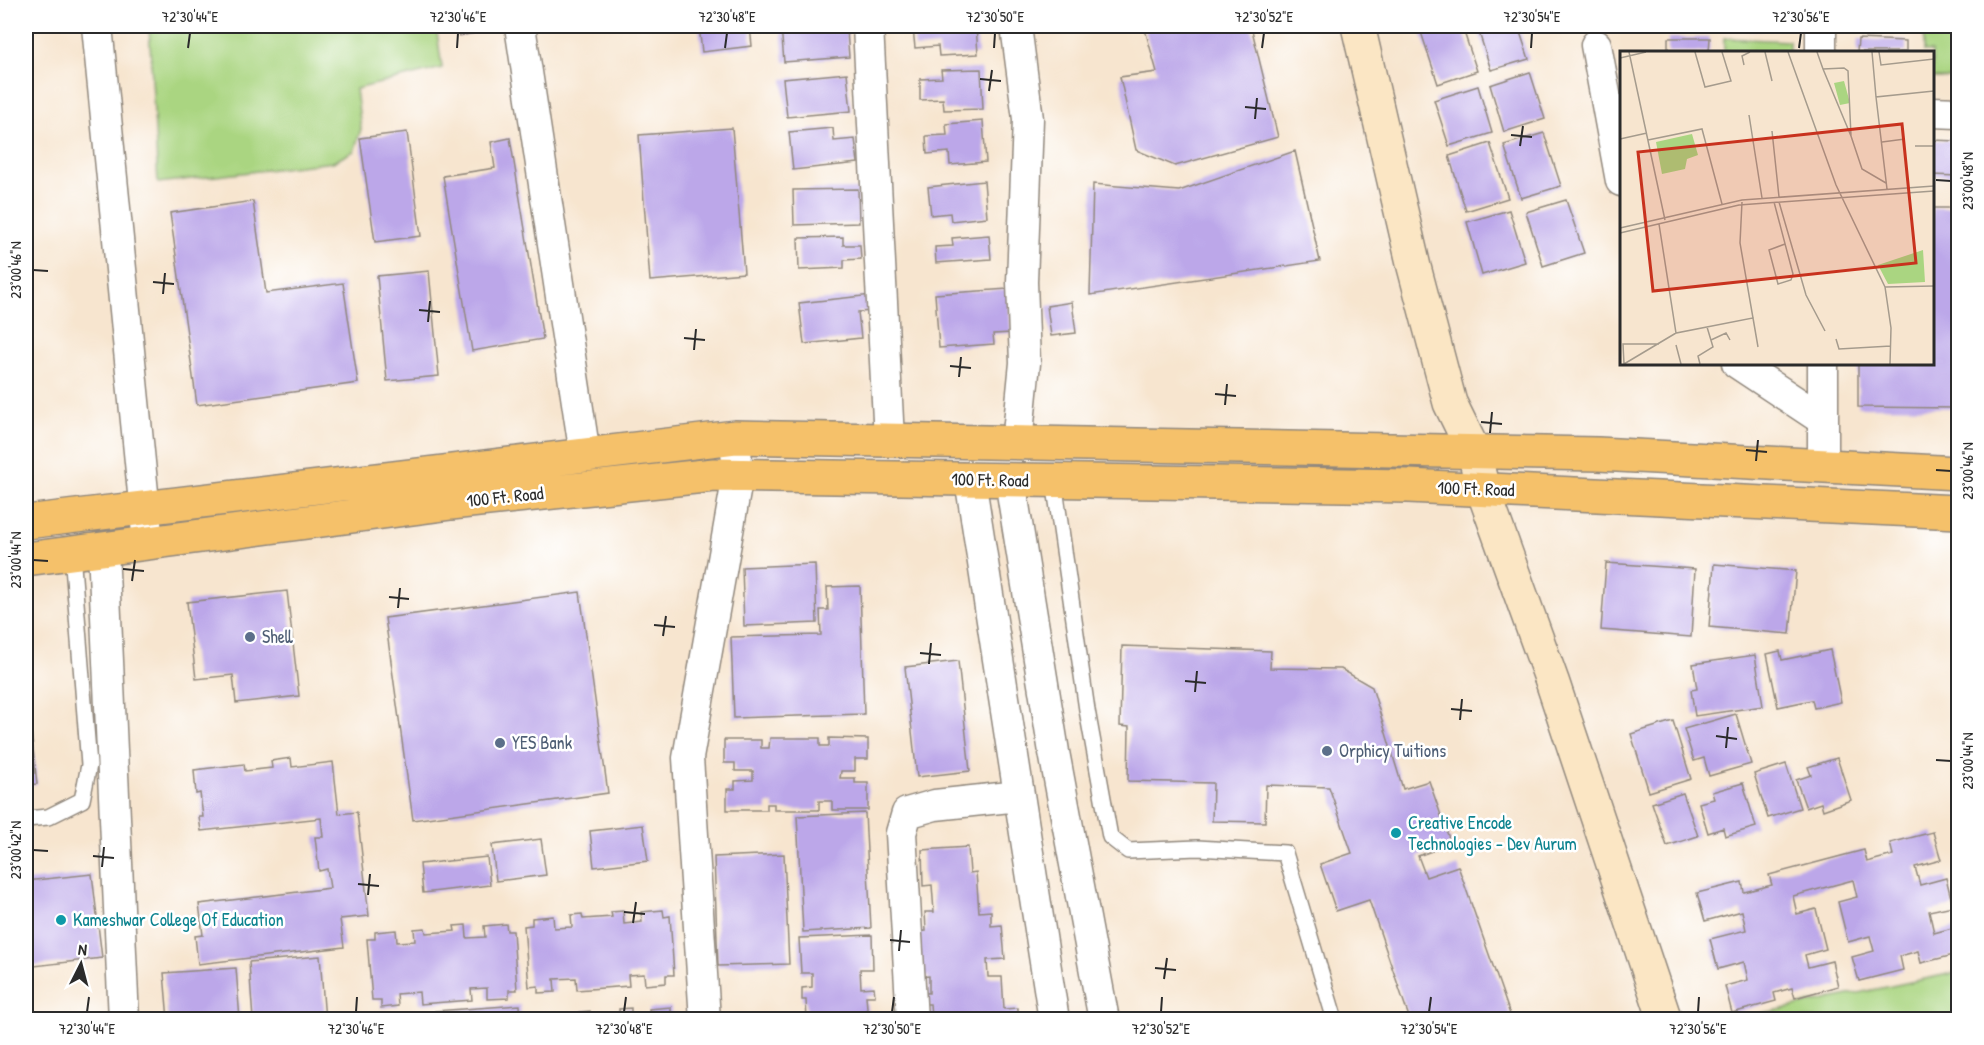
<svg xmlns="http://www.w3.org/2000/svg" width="1984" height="1045" viewBox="0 0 1984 1045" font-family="'Patrick Hand',sans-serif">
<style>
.green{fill:#aad581;stroke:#6a8056;stroke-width:1.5}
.building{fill:#bca7e9}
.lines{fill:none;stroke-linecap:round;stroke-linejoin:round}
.lane-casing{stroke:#91887d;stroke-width:18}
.street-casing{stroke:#91887d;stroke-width:33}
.secondary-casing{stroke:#91887d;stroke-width:36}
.primary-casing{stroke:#91887d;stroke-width:36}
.lane{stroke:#fff;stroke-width:15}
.street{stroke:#fff;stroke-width:30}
.secondary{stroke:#fbe6c4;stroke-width:33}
.primary{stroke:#f5c16b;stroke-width:33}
.ticks{fill:none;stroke:#2b2b2b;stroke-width:2}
.service-dot{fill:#5c6f8a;stroke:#fff;stroke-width:2}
.culture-dot{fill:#0f9aa8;stroke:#fff;stroke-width:2}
.labels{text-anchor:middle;stroke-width:5;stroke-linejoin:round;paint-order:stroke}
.street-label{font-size:18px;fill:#2b2b2b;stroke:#fff}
.service-label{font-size:18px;fill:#4e5e75;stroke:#fff;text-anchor:start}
.culture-label{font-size:18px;fill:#0d838f;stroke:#fff;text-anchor:start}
.inset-road{fill:none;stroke:#a59b8d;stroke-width:1.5}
.view{fill:#c8321e;fill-opacity:0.15;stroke:#c8321e;stroke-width:3}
.inset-edge{fill:none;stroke:#2b2b2b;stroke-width:3}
.neatline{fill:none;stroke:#2b2b2b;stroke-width:2}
.ticks-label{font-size:15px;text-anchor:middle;fill:#2b2b2b}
</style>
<rect width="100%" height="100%" fill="#fff"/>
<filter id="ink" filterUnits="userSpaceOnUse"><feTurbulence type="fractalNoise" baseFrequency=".0167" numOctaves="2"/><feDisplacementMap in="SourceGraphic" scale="12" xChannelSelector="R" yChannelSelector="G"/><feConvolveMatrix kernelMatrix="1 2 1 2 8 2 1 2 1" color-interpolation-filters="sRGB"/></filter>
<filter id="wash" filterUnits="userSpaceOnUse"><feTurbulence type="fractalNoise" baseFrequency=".008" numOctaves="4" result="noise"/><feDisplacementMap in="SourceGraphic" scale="24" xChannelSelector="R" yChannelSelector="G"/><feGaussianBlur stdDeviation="1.35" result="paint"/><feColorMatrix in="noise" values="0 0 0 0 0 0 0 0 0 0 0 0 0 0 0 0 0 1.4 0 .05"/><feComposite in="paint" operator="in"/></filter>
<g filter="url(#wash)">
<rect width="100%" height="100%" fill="#f7e5cf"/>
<path class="green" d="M149,26H436L442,68L356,89L361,129L354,151L333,162L158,183Z
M1924,26H1958V78H1932V52H1924Z
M1724,38L1789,41V52H1724Z
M1958,972V1019H1735Z"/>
<g id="blocks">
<path class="building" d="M457,26H505V28L459,36Z
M699,26H750L752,46L702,52Z
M781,26H827V32L847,31L849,57L784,62Z
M935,26H976L978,54L939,56L938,46L915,48L913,28Z
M1144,26H1251L1278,137L1175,166L1136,150L1120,77L1157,72Z
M1441,26H1462L1477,71L1438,84L1421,32Z
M1477,26H1518L1529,59L1491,70Z
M1722,26H1763V30H1722Z
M1668,38H1710L1709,52H1668Z
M1858,39L1906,41V52H1857Z
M981,69L983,109L944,110L943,99L920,100V79L942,78L941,70Z
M1530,72L1545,119L1504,132L1490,85Z
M847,73L851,111L787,117L783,79Z
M1478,86L1492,133L1449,146L1434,100Z
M983,121L986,162L950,165L949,152L927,154L926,136L947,135L946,124Z
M732,128L744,273L650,281L639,135Z
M833,128L834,141L855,139L858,163L793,170L789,132Z
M407,132L421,236L375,242L360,138Z
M1544,133L1561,186L1521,198L1504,145Z
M510,138L543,339L472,351L443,176L495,168L491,142Z
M1932,140L1958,141V176L1932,175Z
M1490,143L1508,198L1466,211L1449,156Z
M1295,151L1320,261L1090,295L1093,184L1179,191Z
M984,181L987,217L951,221L950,213L931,215L928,187Z
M858,189L859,223L794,225L793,190Z
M1566,200L1584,253L1543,266L1526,212Z
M253,201L266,293L343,283L358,383L197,405L170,213Z
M1932,208H1958V408L1858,407V363H1932Z
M1509,210L1525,262L1482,275L1467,222Z
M989,235L991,259L936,263L935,247L953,246L952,238Z
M843,237V245H860L861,259L844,260V268L799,270L798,238Z
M429,271L439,376L387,381L377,276Z
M1008,289L1011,333L993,334L994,344L939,348L935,294Z
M872,295L873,311L858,312L861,338L804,344L799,303Z
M1072,302L1076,333L1051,336L1047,306Z
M1606,563L1695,569L1691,637L1601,630Z
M815,564L817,623L744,626L742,567Z
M1714,564L1796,571L1790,634L1709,627Z
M860,586L864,714L734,718L731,637L821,635L820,610H828L827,587Z
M287,591L299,696L236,703L233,675L196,679L187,602Z
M580,592L608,793L413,820L385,618Z
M1122,646L1271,651L1270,668L1341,669L1372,687L1403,789L1429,781L1451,844L1418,856L1426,877L1458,866L1512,1020H1410L1369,900L1336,911L1320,864L1352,853L1329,787L1266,785L1265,822L1212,821L1213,783L1128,781L1129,727L1120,726Z
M1830,650L1841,702L1814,708L1812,700L1778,707L1767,654L1780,651L1782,660Z
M1755,655L1763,706L1695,716L1691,690L1697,689L1693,664Z
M958,661L970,771L917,777L905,667Z
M1736,714L1751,764L1709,776L1704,758L1694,761L1684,729Z
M26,721H30L37,784L26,785Z
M1673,721L1691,779L1649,792L1631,734Z
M770,738H820V746H829V738L868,739V759H855V771H841L840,778H855V783H868V810H832V801H819V810H774V804H767V810H727V789H735V781L753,780V771H735V763H724V740H761V748H769Z
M291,758L292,767L333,762L339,814L357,812L369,916L340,919L344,947L198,964L195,936L203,935L199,904L330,888L327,869L319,871L315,837H323L321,818L201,831L199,817H203L200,793L196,794L194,770L244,764L245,771L272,768L271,761Z
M1837,758L1851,800L1823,810L1821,803L1806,808L1796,780L1811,775L1808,767Z
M1786,764L1800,808L1768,818L1754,774Z
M1743,783L1756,827L1725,836L1723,828L1708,833L1699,803L1714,799L1712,792Z
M1683,793L1698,836L1667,846L1652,803Z
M865,813L871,928L803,932L797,816Z
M643,825L648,861L594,867L590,831Z
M1933,832L1941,860L1915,867L1920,885L1946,878L1953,906L1929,911L1934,933L1956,927L1958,954L1921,963L1918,951L1900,956L1903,970L1859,981L1852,957L1874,951L1870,936L1848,942L1838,902L1857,897L1853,880L1793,896L1797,914L1816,909L1826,949L1805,955L1808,967L1832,961L1838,986L1795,998L1792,988L1774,993L1776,1001L1732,1013L1725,986L1748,980L1744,962L1718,969L1710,939L1746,930L1742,911L1705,921L1697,893L1742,882L1744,892L1772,885L1769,875L1864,850L1867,862L1893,855L1890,843Z
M541,839L546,875L496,881L492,845Z
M968,847L970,873L976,872L979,912L991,911V926L1002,925L1005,959L987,960L988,977H1002L1004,1009L1018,1008V1020H921V1017L931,1016L930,1004H920V993H929V976L918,977L915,932L926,931L925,912H934L932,885L923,886L922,850Z
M784,854L789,964L718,966L714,857Z
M487,857L490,885L423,893L420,864Z
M92,874L102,958L26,967V881Z
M663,910L664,917L670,916L674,975H666V983L645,985L644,974L628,975L629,986L577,990L576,978L554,979L555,992L538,993V986L529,987L524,926L532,925V918L553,916L554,928L572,927L571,915L582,914L583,919L612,917L611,912L623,911L624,924L642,922L641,912Z
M506,924L507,931H513L517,990H509V998L487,999V988L471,989L472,1000L420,1004L419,992L397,994L398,1006L381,1008V1000H372L367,939H375V932L396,930L397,942L415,941L414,929L425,928L426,933L455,931L454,926L466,925L467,938L485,937L484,926Z
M872,935L873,969H860L861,988L874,987L875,996H866L868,1020H807L806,1000H802V988L812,987V973H801L799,938Z
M320,956L325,1020H253L249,962Z
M236,968L240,1020H168L164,973Z
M520,1005L521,1020H435V1011Z
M671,1007V1014L677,1013L678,1020H650L649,1009Z
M631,1008V1020H579V1012L590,1011V1016L619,1014V1009Z
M560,1013L561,1020H540L539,1015Z"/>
</g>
</g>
<g filter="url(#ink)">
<use href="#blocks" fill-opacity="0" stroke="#91887d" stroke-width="1.5"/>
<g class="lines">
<defs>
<path id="lane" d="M1054,481L1087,710L1110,837L1128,851L1197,848L1285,853L1335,1020
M26,819L48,817L82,800L89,765L72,553"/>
<path id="street" d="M97,26L147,533
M520,26L585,455
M868,26L889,440
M1016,26L1028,119L1022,282L1025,363L1017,443
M1821,26V52
M1596,45L1621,181
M1932,112L1958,113
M1737,363L1823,420
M1823,363V466
M970,479L1054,1020
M1010,480L1054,752L1104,1020
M103,549L124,1020
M705,1020L688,758L738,475L735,437
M912,1020L901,833L907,813L935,805L1019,796"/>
<path id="secondary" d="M1358,26L1414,267L1450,403L1474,452L1483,490L1552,681L1665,1020"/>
<path id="primary" d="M26,522L735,437L1598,454L1958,473
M26,559L451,503L714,475L1408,486L1958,512"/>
</defs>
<use href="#lane" class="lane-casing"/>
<use href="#street" class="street-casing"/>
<use href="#secondary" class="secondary-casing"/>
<use href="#primary" class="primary-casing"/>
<use href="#lane" class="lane"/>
<use href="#street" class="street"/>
<use href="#secondary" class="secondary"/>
<use href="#primary" class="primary"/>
</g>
</g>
<path class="ticks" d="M188,48L190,33M457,48L458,33M725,48L727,33M994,48L995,33M1262,48L1264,33M1531,48L1532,33M1799,48L1801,33M980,79L1001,81M989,91L992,70M1245,107L1266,109M1255,119L1257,98M1511,135L1532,137M1520,146L1523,126M1936,180L1951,181M33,270L48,271M153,282L174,284M163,294L165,273M419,310L440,312M428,322L430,301M684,338L705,340M694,350L696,329M950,366L971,368M959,377L961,357M1215,394L1236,396M1225,405L1227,384M1481,422L1502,424M1490,433L1492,412M1746,450L1767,452M1756,461L1758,440M1936,470L1951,471M33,560L48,561M123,569L144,571M132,581L135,560M389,597L409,599M398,608L400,588M654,625L675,627M663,636L666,616M920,653L941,655M929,664L931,643M1185,681L1206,683M1195,692L1197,671M1451,709L1472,711M1460,720L1462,699M1716,736L1737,739M1726,748L1728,727M1936,760L1951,761M33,850L48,851M93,856L114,858M102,867L104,847M358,884L379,886M368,895L370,874M624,912L645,914M633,923L636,902M890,940L910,942M899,951L901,930M1155,968L1176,970M1164,979L1167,958M87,1012L89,997M356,1012L357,997M624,1012L626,997M892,1012L894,997M1161,1012L1162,997M1429,1012L1431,997M1698,1012L1699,997"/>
<g class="service-dot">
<circle cx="250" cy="637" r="6"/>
<circle cx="500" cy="743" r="6"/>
<circle cx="1327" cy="751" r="6"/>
</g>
<g class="culture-dot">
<circle cx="1396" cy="833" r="6"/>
<circle cx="61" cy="920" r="6"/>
</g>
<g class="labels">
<g class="street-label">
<text transform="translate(990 480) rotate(1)" y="6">100 Ft. Road</text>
<text transform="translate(1476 489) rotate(2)" y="6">100 Ft. Road</text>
<text transform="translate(505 497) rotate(-6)" y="6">100 Ft. Road</text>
</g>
<g class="service-label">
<text x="262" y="643">Shell</text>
<text x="512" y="749">YES Bank</text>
<text x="1339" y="757">Orphicy Tuitions</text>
</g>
<g class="culture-label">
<text x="1408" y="829">Creative Encode<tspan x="1408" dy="21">Technologies - Dev Aurum</tspan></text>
<text x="73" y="926">Kameshwar College Of Education</text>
</g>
</g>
<g transform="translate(1620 51)">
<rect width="314" height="314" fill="#f7e5cf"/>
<path d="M224,30L230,52L220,54L214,32ZM72,83L78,104L67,108L65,118L42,123L36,91ZM303,199L305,231L268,233L258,214Z" fill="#aad581"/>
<path class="inset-road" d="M9,1L45,169M75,1L85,36L111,30L102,1M145,1L152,30M168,1L216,134L265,236L271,277L270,313M197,1L203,18L231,85L228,20L224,17L203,18M252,1L256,46M259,1L261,14L314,8M0,7L26,1M124,14L122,5L130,1M129,64L142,147M152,80L159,146M231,85L242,118L266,132M0,88L27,82M28,89L82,78L102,153M262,91L285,88M295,95H314M267,138L256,46L314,40M154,151L173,223L171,229L158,233L149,199L165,193M159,151L186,244L205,280M39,173L56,282L133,267L120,192L122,151M0,177L122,149L314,135M0,182L119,154L314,140M265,236L314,235M133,267L138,296M216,288L219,298L271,295M91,289L106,282L110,289M56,294L61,313M4,313L56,282M4,313L3,293H39M80,313L78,305L93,296L87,276"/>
<path class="view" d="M282,73L296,212L33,240L18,101Z"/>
<rect width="314" height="314" class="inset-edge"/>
</g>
<rect width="1984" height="1045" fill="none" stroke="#fff" stroke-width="66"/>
<g transform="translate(81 964) rotate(6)" stroke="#ffffff" stroke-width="4.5" paint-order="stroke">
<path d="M0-4.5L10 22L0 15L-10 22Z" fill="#2b2b2b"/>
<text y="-9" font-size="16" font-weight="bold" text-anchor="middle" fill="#2b2b2b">N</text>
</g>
<rect x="33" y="33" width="1918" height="979" class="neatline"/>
<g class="ticks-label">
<text x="190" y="22">72°30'44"E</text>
<text x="458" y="22">72°30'46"E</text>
<text x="727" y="22">72°30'48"E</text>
<text x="995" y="22">72°30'50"E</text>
<text x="1264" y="22">72°30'52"E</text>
<text x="1532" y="22">72°30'54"E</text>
<text x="1801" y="22">72°30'56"E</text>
<text transform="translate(1968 181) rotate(-90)" y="5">23°00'48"N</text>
<text transform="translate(16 270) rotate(-90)" y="5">23°00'46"N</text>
<text transform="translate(1968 471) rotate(-90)" y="5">23°00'46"N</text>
<text transform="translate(16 560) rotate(-90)" y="5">23°00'44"N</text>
<text transform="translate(1968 761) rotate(-90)" y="5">23°00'44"N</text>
<text transform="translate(16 850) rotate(-90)" y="5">23°00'42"N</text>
<text x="87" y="1034">72°30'44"E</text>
<text x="356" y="1034">72°30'46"E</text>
<text x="624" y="1034">72°30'48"E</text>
<text x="892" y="1034">72°30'50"E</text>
<text x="1161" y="1034">72°30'52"E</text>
<text x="1429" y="1034">72°30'54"E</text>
<text x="1698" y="1034">72°30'56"E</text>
</g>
</svg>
